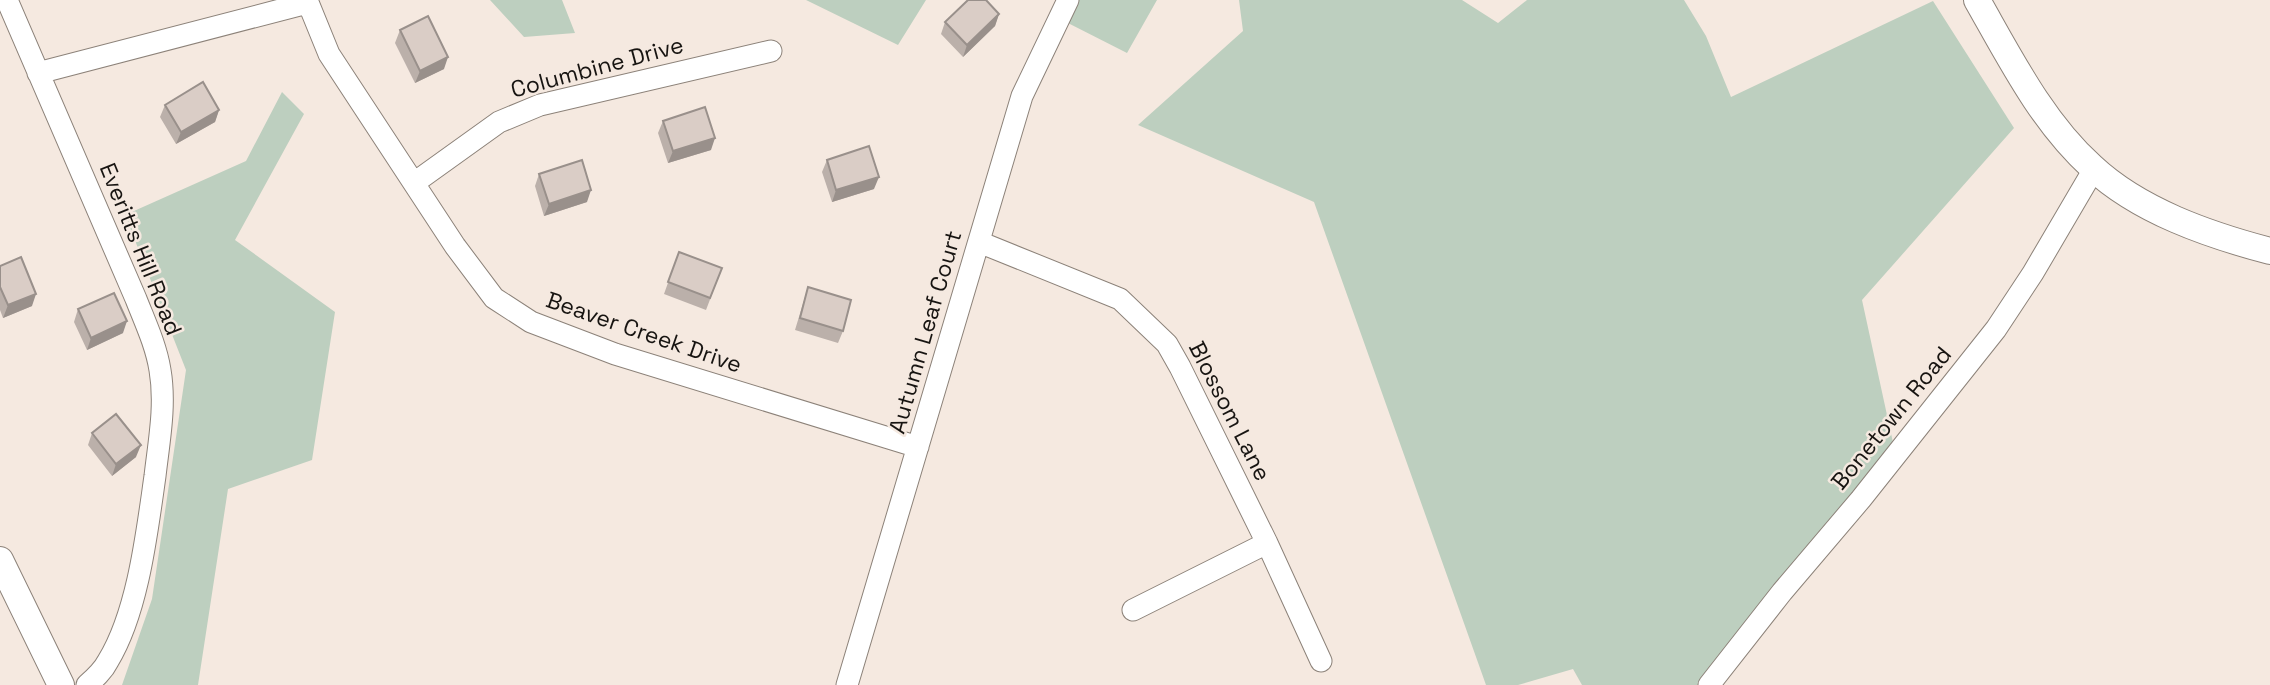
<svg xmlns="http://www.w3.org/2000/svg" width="2270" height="685" viewBox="0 0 2270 685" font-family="'Space Grotesk',sans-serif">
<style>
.green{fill:#bdcfbf}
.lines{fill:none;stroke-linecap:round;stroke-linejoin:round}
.minor-casing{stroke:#8c8279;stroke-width:23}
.major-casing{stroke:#8c8279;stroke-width:28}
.minor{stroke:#fff;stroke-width:21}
.major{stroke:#fff;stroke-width:26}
.wall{fill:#bbb0aa}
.shaded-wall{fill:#99908b}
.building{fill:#dacdc6;stroke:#99908b;stroke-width:2}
.labels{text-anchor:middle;stroke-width:5;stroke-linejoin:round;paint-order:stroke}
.street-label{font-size:23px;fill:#171411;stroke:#f5e9e0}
</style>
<rect width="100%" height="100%" fill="#f5e9e0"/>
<path class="green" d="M490,0H562L575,33L524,37Z
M806,0H926L898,45Z
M1071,0H1157L1127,53L1062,20Z
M1239,0H1462L1498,23L1527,0H1684L1706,36L1731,97L1933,1L2014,128L1862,300L1897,461L1717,685H1582L1573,669L1518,685H1486L1314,202L1138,125L1243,31Z
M282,92L304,114L235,240L335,312L312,460L228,489L198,685H122L152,599L186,370L125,215L246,161Z"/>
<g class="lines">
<defs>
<path id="minor" d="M7,0L136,299C145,322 156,345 160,370C166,405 159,441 155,476C147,532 138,612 108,661C103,671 95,678 87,685
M307,0L329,54L455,246L494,298L531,322L615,354L918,447
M38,73L307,3
M414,183L499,122L540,105L771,51
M979,242L1120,299L1167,344L1180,367L1267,543L1321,661
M1133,610L1267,543
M847,685L1022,96L1068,0
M1709,685L1782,592L1861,499L1996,329L2033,273L2094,169"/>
<path id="major" d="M1977,0C2010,58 2042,122 2092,167C2139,211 2209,235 2270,251
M0,560L61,685"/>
</defs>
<use href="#minor" class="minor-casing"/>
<use href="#major" class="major-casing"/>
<use href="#minor" class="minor"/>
<use href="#major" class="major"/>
</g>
<path class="wall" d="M999,14L995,26L963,57L941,34L945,22Z
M400,30L444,69L415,83L395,43Z
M165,105L219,110L215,122L176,144L160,117Z
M663,121L711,150L668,163L658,133Z
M827,160L874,189L832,202L822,172Z
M539,174L587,202L544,216L535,186Z
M679,252L722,268L706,310L664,294Z
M0,266L32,306L3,318L0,310Z
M808,287L843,331L838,343L795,330Z
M78,309L123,333L87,350L74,322Z
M92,433L136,457L112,476L88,445Z"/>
<path class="shaded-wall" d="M999,14L995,26L963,57L967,45Z
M448,57L444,69L415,83L420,71Z
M219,110L215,122L176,144L181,132Z
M715,138L711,150L668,163L673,151Z
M879,177L874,189L832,202L836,190Z
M591,190L587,202L544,216L549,204Z
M36,294L32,306L3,318L8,305Z
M127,321L123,333L87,350L91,338Z
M141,445L136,457L112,476L116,464Z"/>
<path class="building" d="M968,0H986L999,14L967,45L945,22Z
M428,16L448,57L420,71L400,30Z
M203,82L219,110L181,132L165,105Z
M705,107L715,138L673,151L663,121Z
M869,146L879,177L836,190L827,160Z
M582,160L591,190L549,204L539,174Z
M679,252L722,268L710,298L668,282Z
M21,257L36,294L8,305L0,287V266Z
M808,287L851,300L843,331L800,318Z
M114,293L127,321L91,338L78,309Z
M116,414L141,445L116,464L92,433Z"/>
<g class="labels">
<g class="street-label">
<text transform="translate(597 67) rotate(-15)" y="8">Columbine Drive</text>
<text transform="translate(141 249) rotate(68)" y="8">Everitts Hill Road</text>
<text transform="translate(644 332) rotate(19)" y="8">Beaver Creek Drive</text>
<text transform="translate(925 332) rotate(-74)" y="8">Autumn Leaf Court</text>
<text transform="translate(1230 411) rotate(63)" y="8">Blossom Lane</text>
<text transform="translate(1891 418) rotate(-51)" y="8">Bonetown Road</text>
</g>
</g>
</svg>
